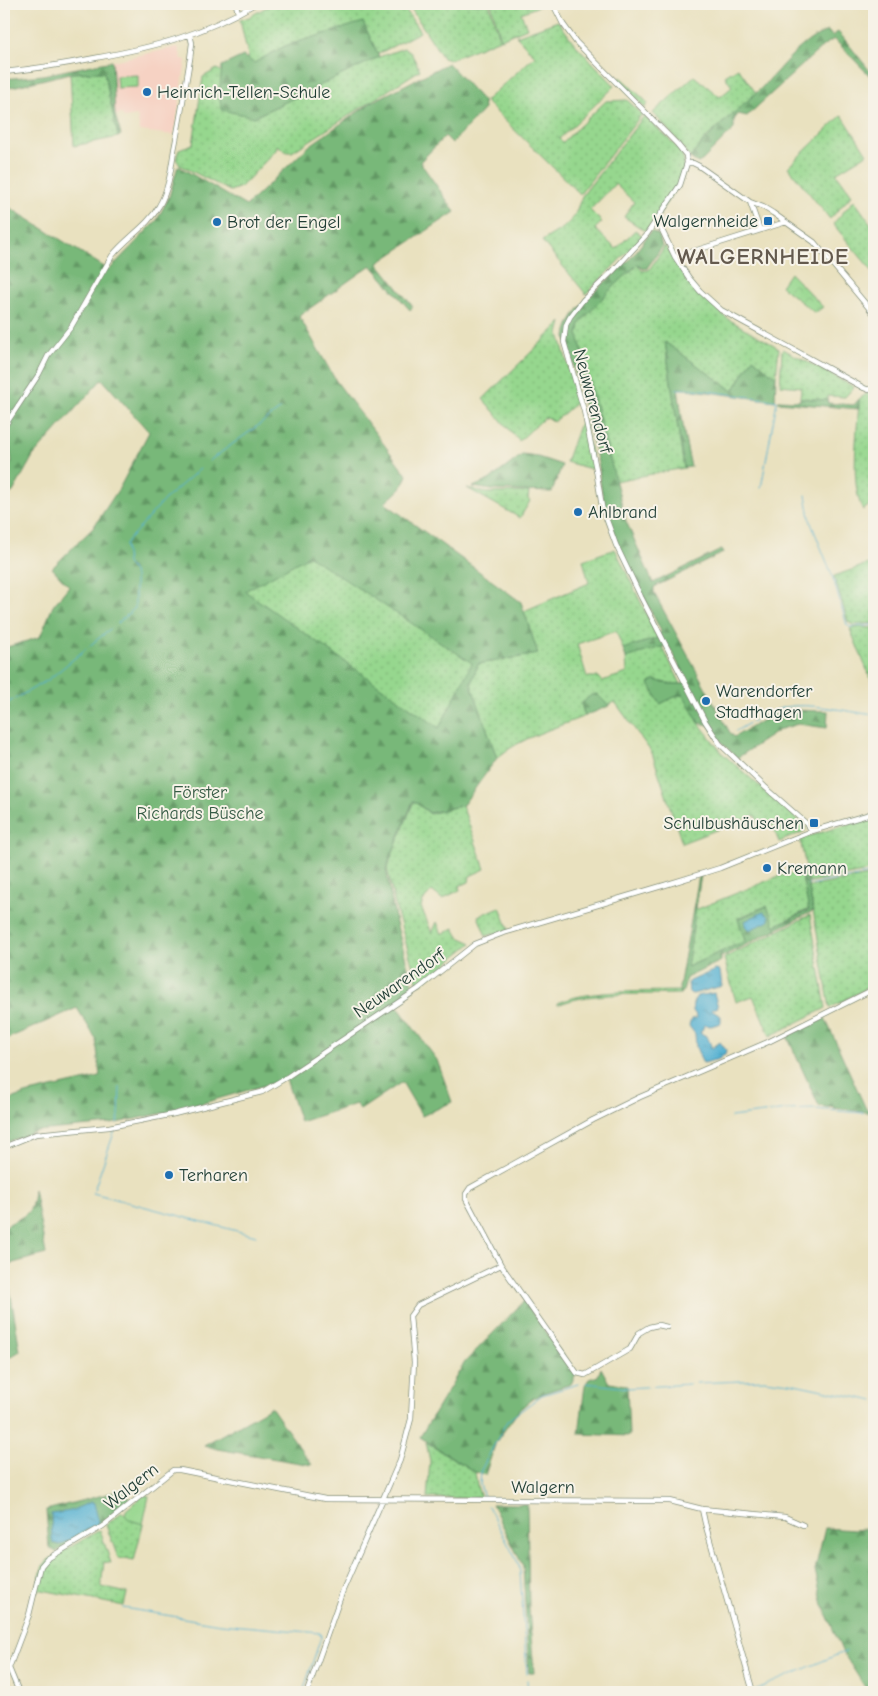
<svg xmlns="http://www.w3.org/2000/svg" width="878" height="1696" viewBox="0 0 878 1696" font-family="'Comic Neue',sans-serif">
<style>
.built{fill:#f6d2c3}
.grass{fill:url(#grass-dots);stroke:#5a8a61}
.forest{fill:url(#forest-firs);stroke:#4c7a56;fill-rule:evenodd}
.park{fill:url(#park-crowns);stroke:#5a8a61}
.pitch{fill:#96d78e;stroke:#5a8a61}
.water{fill:url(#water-ripples);stroke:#3a7783}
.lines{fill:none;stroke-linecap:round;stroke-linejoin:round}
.stream{stroke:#54b1d2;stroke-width:1}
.minor-casing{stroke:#848f7a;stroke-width:6}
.minor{stroke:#fff;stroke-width:4.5}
.poi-dot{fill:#1f6fb2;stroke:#f7f3e8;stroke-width:2}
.labels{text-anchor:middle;stroke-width:4;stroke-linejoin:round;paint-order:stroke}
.poi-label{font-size:18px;fill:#1f3d34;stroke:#f7f3e8;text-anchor:start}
.street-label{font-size:18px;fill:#1f3d34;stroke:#f7f3e8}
.park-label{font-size:18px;fill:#375c46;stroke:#f7f3e8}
.district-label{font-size:22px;font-weight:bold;letter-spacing:1px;fill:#645a4e;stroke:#f7f3e8}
</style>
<defs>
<pattern id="grass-dots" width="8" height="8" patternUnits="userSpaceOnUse" patternTransform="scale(1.25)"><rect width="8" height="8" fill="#96d78e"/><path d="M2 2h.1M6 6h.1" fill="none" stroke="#81b97b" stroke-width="1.8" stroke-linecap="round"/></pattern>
<pattern id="forest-firs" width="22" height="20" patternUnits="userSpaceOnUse" patternTransform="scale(1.25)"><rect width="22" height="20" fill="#78b879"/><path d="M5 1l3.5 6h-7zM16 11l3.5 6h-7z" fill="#629764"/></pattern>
<pattern id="park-crowns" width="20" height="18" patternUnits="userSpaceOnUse" patternTransform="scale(1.25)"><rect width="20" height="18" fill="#96d78e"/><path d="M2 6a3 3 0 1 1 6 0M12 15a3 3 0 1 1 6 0" fill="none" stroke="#81b97b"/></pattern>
<pattern id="water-ripples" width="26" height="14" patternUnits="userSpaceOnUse" patternTransform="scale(1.25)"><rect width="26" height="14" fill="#54b1d2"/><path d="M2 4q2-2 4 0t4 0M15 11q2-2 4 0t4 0" fill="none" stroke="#4591ab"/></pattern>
</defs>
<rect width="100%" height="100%" fill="#f7f3e8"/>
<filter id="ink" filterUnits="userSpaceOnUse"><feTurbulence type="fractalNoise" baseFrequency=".02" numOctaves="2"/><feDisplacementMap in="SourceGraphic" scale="10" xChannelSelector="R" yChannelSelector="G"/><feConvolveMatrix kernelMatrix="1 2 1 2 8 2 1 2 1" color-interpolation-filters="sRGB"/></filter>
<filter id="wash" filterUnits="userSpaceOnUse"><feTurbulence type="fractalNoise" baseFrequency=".0096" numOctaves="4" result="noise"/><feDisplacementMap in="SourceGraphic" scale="20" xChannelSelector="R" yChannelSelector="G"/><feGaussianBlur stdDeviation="1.12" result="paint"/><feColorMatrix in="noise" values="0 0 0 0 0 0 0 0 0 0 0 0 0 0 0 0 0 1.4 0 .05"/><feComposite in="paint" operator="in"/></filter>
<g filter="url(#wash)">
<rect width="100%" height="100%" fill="#e9e1bf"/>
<path class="built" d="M178,47L182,59L186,60L174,135L140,131L137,116L124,118L122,114L115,115L112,61Z"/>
<path class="grass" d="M272,4H402L420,32L378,54L363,23L285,46L254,63L249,60L240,20L249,17Z
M408,4H489L500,39L449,60L443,58Z
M491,4H544L521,13L527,28L501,39Z
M558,21L574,43L615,86L559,139L563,142L606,101L627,100L642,114L580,194L485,101L534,57L535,56L516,36Z
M404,48L410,51L420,70L292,152H287L277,145L276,150L241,187L230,191L180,165L176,159L179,149L193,144L203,77L217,69L222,72L219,96L254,117L379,57Z
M738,68L756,93L706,138L690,158L679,142L653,113L694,76L720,97L732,87L725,76Z
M104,72L118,137L74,146L70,73Z
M620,77L648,103L645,108L618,80Z
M842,115L867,154L836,173L852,195L830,219L788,167Z
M644,116C656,128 673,140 682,155C693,173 657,215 647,230H644L624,217L634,202L615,184L590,210L602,222L595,229L616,249L635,230L643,236L586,294L542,241L563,228L574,217L582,196Z
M854,200L873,227L874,226V273L833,224Z
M665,246L698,293L728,319L779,348L776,377L753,358L733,391L665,342L684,468L615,481L578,336L580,323L608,292L638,264L642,271L649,270Z
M562,322L559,334L578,401L554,422L546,417L543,419L519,441L483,399Z
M783,349L854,387L845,397L828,396L827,400L800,398L801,387L780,385L782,350Z
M868,393L874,397V502L863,510C849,485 858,429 859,399Z
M581,420H583L595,470L566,462Z
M467,488L487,493L529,492L528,499L530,501L520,518Z
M615,549L658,638L623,649L616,631L577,644L587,677H599L602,681L627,673L626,658L662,646L681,684H669L654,680L660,704L679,695L685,696L699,723L722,753L805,826V831L779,842L772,824L760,828L755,815L682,843L652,753L615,702L608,705L597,694L581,704L585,716C556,728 521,737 497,758L471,684L478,664L538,654L524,611L589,583L583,560Z
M309,555L473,663L439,728L244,591Z
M874,562V623L853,625L848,622L834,576Z
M859,627L874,628V687L850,629Z
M414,801L430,814L462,805L485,869L470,876L469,882L459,886L460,890L442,899L432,891L423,901L421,907L432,933L437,922L442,934L454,928L459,937L472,943L421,984L417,981L396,909L387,868Z
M874,816V870L809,882L800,839Z
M801,872L809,909L774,926L766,906L738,918L745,941L687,967L695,910L779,876Z
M874,875V984L830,1008L809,887Z
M500,907L509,930L486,936L478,916Z
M810,915L826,1008L770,1036L753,996L736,1002L724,958Z
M680,991V994C645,995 588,991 558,1005L557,1003C588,989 644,992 680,991Z
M426,1442L475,1472L477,1486L481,1498H427L430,1461Z
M122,1512L130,1520L143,1524L134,1561L118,1558L106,1525Z
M100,1530L111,1563L104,1562L101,1587L127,1593L124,1606L37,1589L42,1567L48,1560Z"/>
<path class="forest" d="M363,22L379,57L254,117L222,110L219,97L222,66L243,56L254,63L285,46Z
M828,31L832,36L838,32L841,35L874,76V80L834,39L823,46L747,116L738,114L734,120V129L703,160L698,163L690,158C709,133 733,115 756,93C778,73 799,40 828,31Z
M112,61L115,115L121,135L118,137L104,72L70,73L4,89V79L43,75Z
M448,63L483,101L484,109L452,143L445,136L420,162L455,212L378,263L413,307L410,310L371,265L299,316L336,381L407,475L402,487L385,503L521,602L538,654L478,664L471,684L497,758L463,805L430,813L413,801L386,869L396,923L414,989L395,1003L437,1060L452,1102L422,1116L402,1082L360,1110L356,1104L300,1122L286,1079L183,1109L111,1124L37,1131L4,1143V1102L25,1094L100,1077L96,1039L77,1008L4,1040V648L40,637L53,606L69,586L52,568L93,528L120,487L149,432L102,379L33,456L13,492L4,498V476L12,462L10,448H4V204L109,270L157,220L169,197L178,166L246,206L309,146L372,102ZM309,556L472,663L439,728L245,591Z
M651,231L659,235L662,247L647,268L643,269L638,264L608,292L580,323L578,335L626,521L653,583L721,550L723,551V553L654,587V593L729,731L734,737L772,715L789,710L828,711L827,728L798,724L781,729L737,758L722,743L709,725L699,723L684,696L679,695L660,704L649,684L654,680L669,684H683L686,679L668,645L626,658L623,649L658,638L661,631C635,579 601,526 599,467L566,336C570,306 610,280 630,259C638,250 644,240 651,231Z
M665,342L733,391L753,358L776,377L775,401L678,388L685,439L691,467L684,468Z
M800,398L827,400L828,403L854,405L859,399V409L778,402L779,400L800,401Z
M522,455L538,457L562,465L552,492L492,490L473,487L489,480Z
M597,694L609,706L585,716L581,704L591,695Z
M806,871L813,911L721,957V961L686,978L683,992L680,994L679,988L699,876L701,875L687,967L745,941L738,919L767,906L775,926L809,910L801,872Z
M825,1018L866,1109L874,1110V1113L819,1106L787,1036Z
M34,1189L46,1254L6,1265L20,1351L4,1361V1227C27,1213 32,1217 34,1189Z
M524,1301L576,1374L571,1384L546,1392L532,1399L519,1410L496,1442L485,1475L475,1472L420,1437L465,1362Z
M601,1368L609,1383L627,1385L629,1436L579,1434L585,1385L589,1379L598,1376Z
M271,1407L312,1465L217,1449L204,1445Z
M126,1489L129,1501L100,1524L56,1552L49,1547L46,1510Z
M492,1504H527L529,1609L534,1673H529L523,1566Z
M825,1528L854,1530L874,1528V1692H868L842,1651L823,1605L815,1570Z"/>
<path class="park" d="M790,273L823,307L815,313L781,286Z"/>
<path class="pitch" d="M138,75V87L117,88L116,76Z
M144,1495L149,1496L143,1524L130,1520L125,1515L126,1510Z"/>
<path class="water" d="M763,912L769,916V921L749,930L745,926V921Z
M715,970L720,971L722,986L693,994L689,993L688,982Z
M714,993L718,1007L711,1010L721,1016V1023L711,1026L705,1025L700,1033L707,1036L712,1048L720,1042L726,1050L725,1054L719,1059L704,1063L702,1062L696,1047L695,1034L689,1026L691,1019L697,1018V1016C690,1010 692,1003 697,996Z
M91,1502L94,1503L99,1523L60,1545L53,1543L52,1539L51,1514L70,1511Z"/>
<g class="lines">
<path class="stream" d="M675,389H694L777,401L761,488
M209,461L281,409
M806,495L811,523L832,575L847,625L850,627L874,625
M118,623L135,608V576L127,563L125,544L165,499L200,469
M4,705L48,680L110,629
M736,731C751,722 767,712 785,707C809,702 849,712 874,715
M808,885L874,873
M731,1117L788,1110L815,1109L863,1113
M117,1123L119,1116L120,1087
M115,1130L93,1193L256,1236
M586,1383L628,1388L690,1384
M696,1383L764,1380L790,1383L874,1401
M484,1497L480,1485L481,1470L507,1421L542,1395L578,1384
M488,1506L518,1563L520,1572L527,1674
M123,1608L220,1624L320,1633L321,1637L303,1692
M527,1680L528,1692
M755,1690L846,1651"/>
</g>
</g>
<g filter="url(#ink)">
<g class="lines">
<defs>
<path id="minor" d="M236,4L238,13
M553,4L563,24L576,42L677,144L686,155L687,163L680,185L647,234L613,271L583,300L570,317L566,325L564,342L584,411L596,469L602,507L616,545L641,597L705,721L720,744L765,787L808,825L812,831
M4,72C35,69 65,64 95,58C155,47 202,35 255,4
M687,163H693L699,166L750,202L763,207L773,213L814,242L874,314
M750,202L760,230
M656,222L659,224L675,257L689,278L700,291L721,310L864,388L869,390L874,387
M675,257L786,222
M4,427L39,374L48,356L71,327L112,256C126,238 148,226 159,206C169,189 171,169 174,150C180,120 185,89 190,59L192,43L190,35
M4,1147L36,1134L109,1127L174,1114L262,1092L287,1077L418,989L475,944L503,933L665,885L720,868L812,831L874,813
M667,1327L658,1325L649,1327L639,1333L630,1349L585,1375L577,1373L501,1265L466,1199V1194L470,1188L593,1120L640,1097L768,1042L874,989
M702,1509L705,1523L753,1692
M19,1692L9,1668L29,1615L41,1566L47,1559L103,1526L173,1470H180L325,1499L670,1501L702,1509L785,1517L803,1525
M307,1692L343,1590L400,1460L411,1419L414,1362L410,1316L418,1305L501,1265"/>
</defs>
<use href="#minor" class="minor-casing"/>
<use href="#minor" class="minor"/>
</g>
</g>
<g class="poi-dot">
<circle cx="147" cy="92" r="5"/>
<rect x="763" y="216" width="10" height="10" rx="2.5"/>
<circle cx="217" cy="222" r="5"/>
<circle cx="578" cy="512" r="5"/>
<circle cx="706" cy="701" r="5"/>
<rect x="809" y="818" width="10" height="10" rx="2.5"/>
<circle cx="767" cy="868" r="5"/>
<circle cx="169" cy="1175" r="5"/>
</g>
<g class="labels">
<g class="poi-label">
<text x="157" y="98">Heinrich-Tellen-Schule</text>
<text x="758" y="227" text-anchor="end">Walgernheide</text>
<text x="227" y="228">Brot der Engel</text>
<text x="588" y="518">Ahlbrand</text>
<text x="716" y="697">Warendorfer<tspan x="716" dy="21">Stadthagen</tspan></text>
<text x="804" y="829" text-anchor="end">Schulbushäuschen</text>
<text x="777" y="874">Kremann</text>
<text x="179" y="1181">Terharen</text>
</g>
<g class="street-label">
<text transform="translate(593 401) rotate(75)" y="6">Neuwarendorf</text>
<text transform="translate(399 983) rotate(-35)" y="6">Neuwarendorf</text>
<text transform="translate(131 1486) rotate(-38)" y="6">Walgern</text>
<text x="543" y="1493">Walgern</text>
</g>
<g class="park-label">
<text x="200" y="798">Förster<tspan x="200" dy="21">Richards Büsche</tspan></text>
</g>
<g class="district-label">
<text x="763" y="264">WALGERNHEIDE</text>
</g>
</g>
<rect width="878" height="1696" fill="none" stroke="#f7f3e8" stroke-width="20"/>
</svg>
